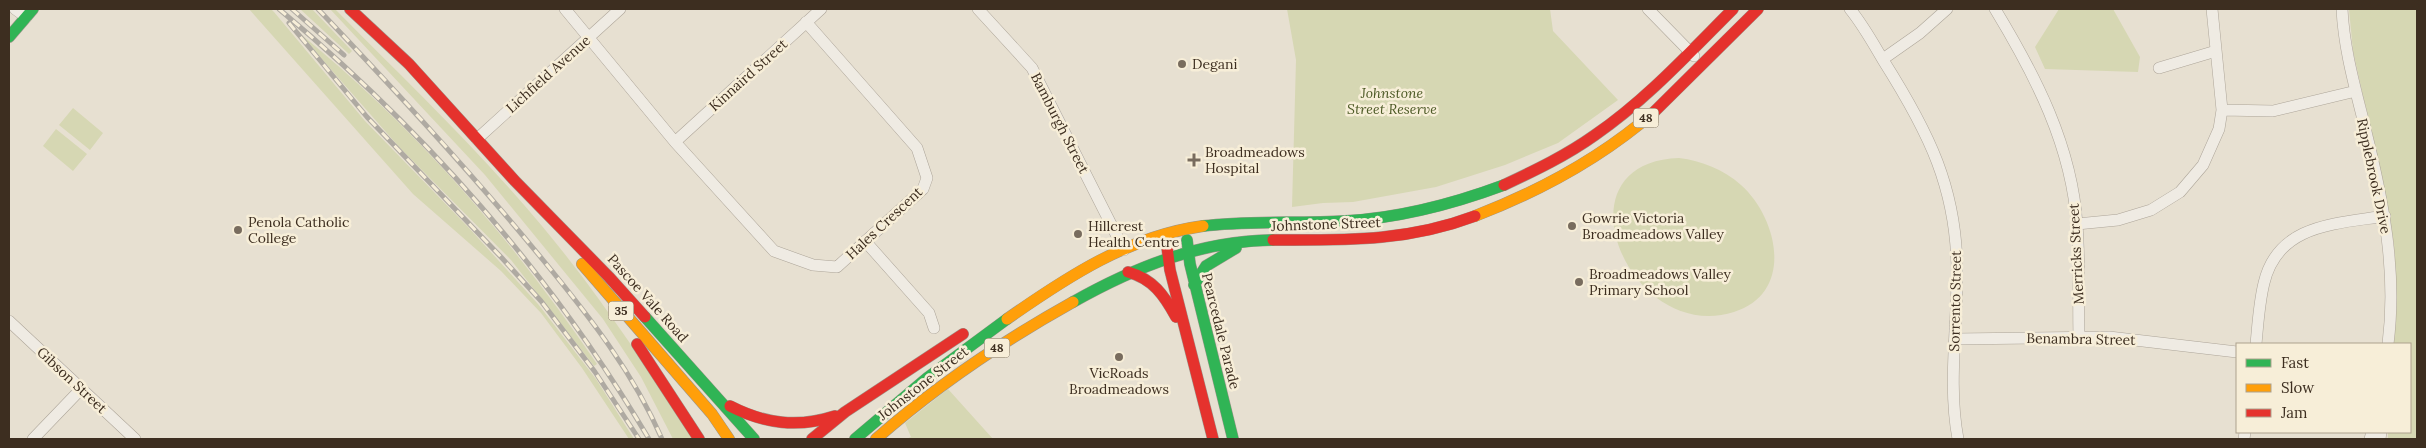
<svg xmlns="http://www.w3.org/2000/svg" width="2426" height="448" viewBox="0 0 2426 448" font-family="Lora,serif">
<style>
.green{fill:#d6d7b3}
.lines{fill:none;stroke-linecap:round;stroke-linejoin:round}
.street-casing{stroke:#ada599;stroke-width:12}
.fast-casing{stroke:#9c958a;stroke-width:12}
.slow-casing{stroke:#9c958a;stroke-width:12}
.jam-casing{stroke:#9c958a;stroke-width:12}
.street{stroke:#efebe3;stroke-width:11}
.fast{stroke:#30b455;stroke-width:11}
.slow{stroke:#ff9f0a;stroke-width:11}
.jam{stroke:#e5322d;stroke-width:11}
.rail-casing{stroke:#afaaa2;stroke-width:5}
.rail{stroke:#f7eed8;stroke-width:3;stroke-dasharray:9;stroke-linecap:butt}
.poi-dot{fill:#786c5e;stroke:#f7eed8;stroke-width:2}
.labels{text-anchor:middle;stroke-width:5;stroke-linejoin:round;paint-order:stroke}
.shield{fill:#f7eed8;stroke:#756857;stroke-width:1}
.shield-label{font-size:12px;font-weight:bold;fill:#3d2e20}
.poi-label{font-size:14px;fill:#3d2e20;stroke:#f7eed8;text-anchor:start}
.street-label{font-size:14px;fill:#3d2e20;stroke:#f7eed8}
.park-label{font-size:14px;font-style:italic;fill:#4d5a26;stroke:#f7eed8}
</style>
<rect width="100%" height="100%" fill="#e7e0d1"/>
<path class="green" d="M249,9H271L274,12L365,121L469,228L538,304L596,379L634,439H629L582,368L541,313L501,271L413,194Z
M300,9H312L352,51L349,54Z
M330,9H335C405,80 478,149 542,226C598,293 646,366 694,439H673L641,377L603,319L485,175Z
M1287,9H1550L1553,31L1618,100L1558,143L1505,165L1436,187L1353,202L1323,203L1292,207L1296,60Z
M2059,9H2113L2140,57L2138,72L2045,69L2035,47Z
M2349,9H2417V439H2388V432H2410V344H2392L2396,301L2394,245L2383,185L2353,51Z
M298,32C414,126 513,240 597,364L594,366L511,260L400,148Z
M73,108L103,133L90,150L59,125Z
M56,129L87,154L73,171L43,146Z
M1679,158C1702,161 1723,169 1741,185C1778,218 1795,293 1734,312C1629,345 1553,162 1679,158Z
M948,389L993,439H906L911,437L905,423Z"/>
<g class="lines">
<defs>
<path id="street" d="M15,9L26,17
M565,9L675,142L774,251L813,265L837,267L923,189L927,178L917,148L806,22
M978,9L1032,68L1124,250
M1648,9L1694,56
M1850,9C1863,25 1873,43 1883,60C1928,131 1958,189 1957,276C1957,330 1948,386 1958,439
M1995,9C2035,75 2072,146 2077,225C2080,262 2078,299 2079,336
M2342,9C2344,52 2357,94 2367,136C2384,205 2397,273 2388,344
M1883,59L1920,33L1947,9
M2159,68L2216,51
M2222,110L2273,111L2356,91
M477,139L620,9
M675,142L821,9
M2077,224L2118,220L2151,210L2180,192L2203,165L2219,129L2222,110L2212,9
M865,241L929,313L934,328
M9,321L135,439
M1955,339L2109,337L2237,352
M2256,344C2258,324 2259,303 2264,283C2278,224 2335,224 2385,216
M33,439L81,389
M2244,439L2245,432
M2370,439L2372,432
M2380,439L2381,432"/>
<path id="fast" d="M9,37L33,9
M1203,226C1250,220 1298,224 1345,221C1400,218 1453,204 1504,185
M1187,240L1190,264L1233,439
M1194,285L1206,266L1236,248
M1073,302C1135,267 1200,241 1273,240
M645,317L754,439
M855,439L927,378L1007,319"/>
<path id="slow" d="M1475,216C1540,191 1601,158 1654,112
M582,264L712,414L729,439
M1007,319C1067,277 1129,236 1203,226
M876,439C936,386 1003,341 1073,302"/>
<path id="jam" d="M350,9L409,64L515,181L609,277L645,317
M1654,112L1758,9
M1504,185C1536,170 1567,155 1595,135C1646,100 1689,53 1733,9
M1273,240C1345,240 1406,242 1475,216
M1167,247L1170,270L1213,439
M1128,272C1153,279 1164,295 1176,317
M637,344L699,439
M730,406C765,424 798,428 835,416
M812,439L845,412L963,334"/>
</defs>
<use href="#street" class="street-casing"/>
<use href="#fast" class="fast-casing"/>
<use href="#slow" class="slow-casing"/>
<use href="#jam" class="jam-casing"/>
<use href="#street" class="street"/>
<use href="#fast" class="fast"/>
<use href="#slow" class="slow"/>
<use href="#jam" class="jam"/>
<defs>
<path id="rail" d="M279,9C425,131 552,275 649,439
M292,9L344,55
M318,9C395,90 472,173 543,260C589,316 633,372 662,439
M289,23L367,117L501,257L541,301L595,372L639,439"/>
</defs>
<use href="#rail" class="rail-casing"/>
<use href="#rail" class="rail"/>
</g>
<g class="poi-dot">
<circle cx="1182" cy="64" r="5"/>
<path d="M1191.5 152.5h5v5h5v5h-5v5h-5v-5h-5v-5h5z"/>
<circle cx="1572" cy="226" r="5"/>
<circle cx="238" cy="230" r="5"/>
<circle cx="1078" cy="234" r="5"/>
<circle cx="1579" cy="282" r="5"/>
<circle cx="1119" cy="357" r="5"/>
</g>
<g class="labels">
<g class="shield">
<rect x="1633.5" y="108.5" width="25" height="19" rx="4"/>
<rect x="608.5" y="301.5" width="25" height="19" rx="4"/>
<rect x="984.5" y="338.5" width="25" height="19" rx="4"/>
</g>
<g class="shield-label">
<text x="1646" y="122">48</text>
<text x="621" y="315">35</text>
<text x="997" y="352">48</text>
</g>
<g class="poi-label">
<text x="1192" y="69">Degani</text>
<text x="1205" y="157">Broadmeadows<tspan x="1205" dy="16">Hospital</tspan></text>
<text x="1582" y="223">Gowrie Victoria<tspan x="1582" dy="16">Broadmeadows Valley</tspan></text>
<text x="248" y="227">Penola Catholic<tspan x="248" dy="16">College</tspan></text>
<text x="1088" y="231">Hillcrest<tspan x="1088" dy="16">Health Centre</tspan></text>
<text x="1589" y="279">Broadmeadows Valley<tspan x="1589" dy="16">Primary School</tspan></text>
<text x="1119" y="378" text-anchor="middle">VicRoads<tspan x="1119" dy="16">Broadmeadows</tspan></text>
</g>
<g class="street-label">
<text transform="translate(548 74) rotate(-42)" y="5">Lichfield Avenue</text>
<text transform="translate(748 75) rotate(-42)" y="5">Kinnaird Street</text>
<text transform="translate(1060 123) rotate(63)" y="5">Bamburgh Street</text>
<text transform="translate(2374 176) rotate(78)" y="5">Ripplebrook Drive</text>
<text transform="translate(884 223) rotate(-43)" y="5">Hales Crescent</text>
<text transform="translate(1326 224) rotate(-2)" y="5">Johnstone Street</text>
<text transform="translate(2076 254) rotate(-93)" y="5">Merricks Street</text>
<text transform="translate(648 298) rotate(48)" y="5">Pascoe Vale Road</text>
<text transform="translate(1955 301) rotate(-89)" y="5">Sorrento Street</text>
<text transform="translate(1221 331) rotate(76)" y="5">Pearcedale Parade</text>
<text transform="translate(2081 339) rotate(1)" y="5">Benambra Street</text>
<text transform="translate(72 380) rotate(43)" y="5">Gibson Street</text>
<text transform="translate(923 383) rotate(-38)" y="5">Johnstone Street</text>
</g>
<g class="park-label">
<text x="1392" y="98">Johnstone<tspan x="1392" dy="16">Street Reserve</tspan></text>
</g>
</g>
<rect width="2426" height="448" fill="none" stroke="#3d2e20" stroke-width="20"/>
<rect x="2236" y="343" width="175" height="90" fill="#f7eed8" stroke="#ada18e"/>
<rect x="2246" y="359" width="25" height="8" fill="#30b455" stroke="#ada18e"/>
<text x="2281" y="368" font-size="15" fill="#3d2e20">Fast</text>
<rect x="2246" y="384" width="25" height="8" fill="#ff9f0a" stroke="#ada18e"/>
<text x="2281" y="393" font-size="15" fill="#3d2e20">Slow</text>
<rect x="2246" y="409" width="25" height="8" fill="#e5322d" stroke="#ada18e"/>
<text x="2281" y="418" font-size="15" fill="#3d2e20">Jam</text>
</svg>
